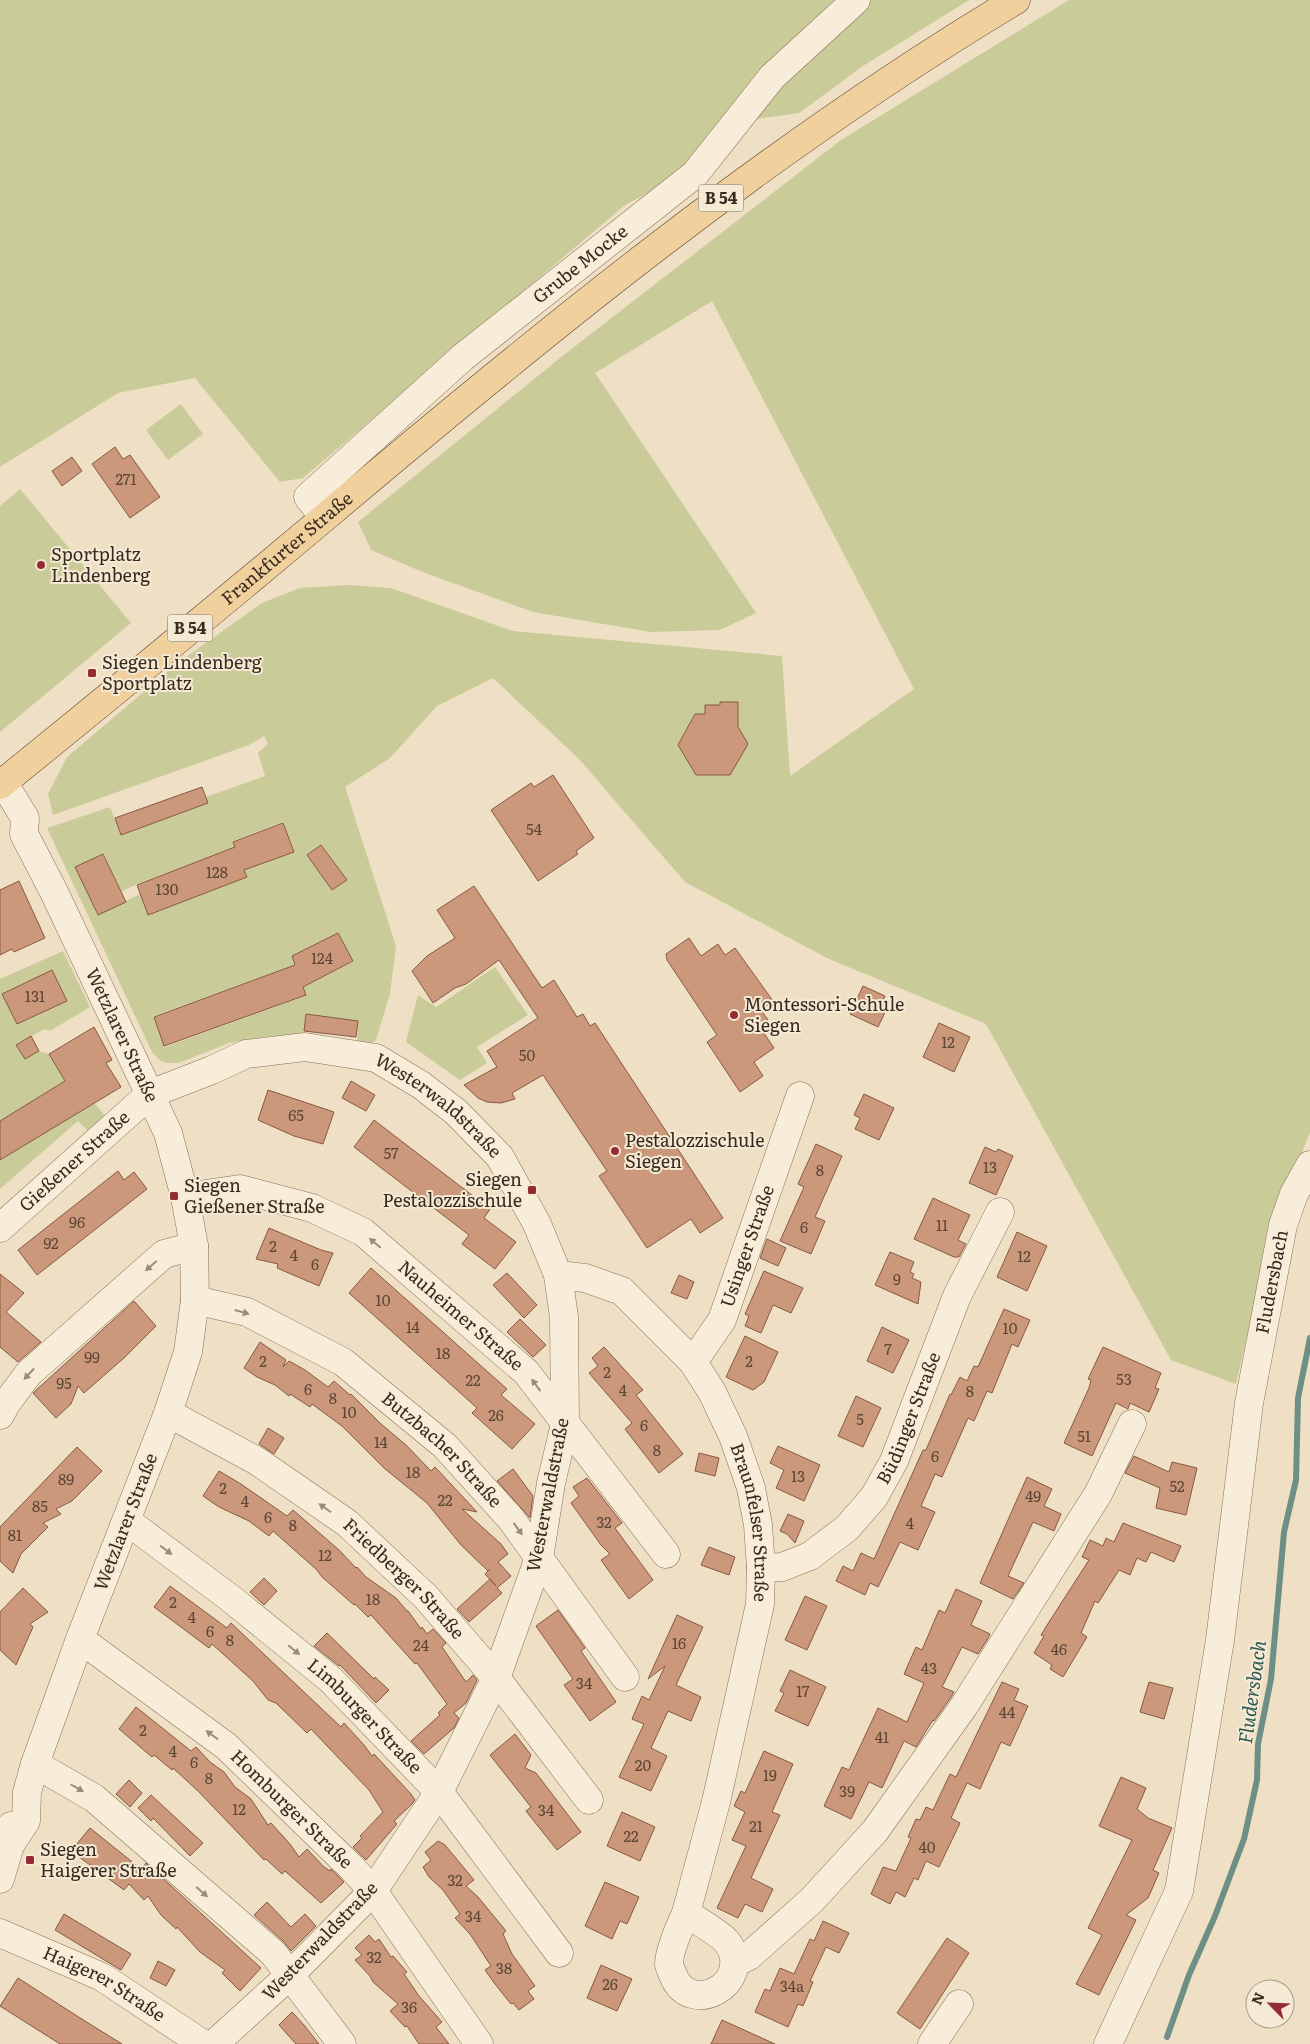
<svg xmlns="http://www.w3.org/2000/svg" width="1310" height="2044" viewBox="0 0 1310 2044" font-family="Literata,serif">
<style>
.green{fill:#c9cc99;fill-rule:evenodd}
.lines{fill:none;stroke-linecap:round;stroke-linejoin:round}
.stream{stroke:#6d8f85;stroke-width:6}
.building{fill:#cb987b;stroke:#875941}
.minor-casing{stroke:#88705b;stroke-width:29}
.major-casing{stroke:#563f2f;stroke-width:29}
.minor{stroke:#f8edd8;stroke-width:28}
.major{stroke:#f0d19d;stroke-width:28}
.oneway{fill:#988c7c}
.poi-dot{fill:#962c33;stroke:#f5ead4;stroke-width:2}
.labels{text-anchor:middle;stroke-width:4;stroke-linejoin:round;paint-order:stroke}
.number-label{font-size:15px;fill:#5d4636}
.shield{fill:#f5ead4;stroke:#716455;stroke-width:1}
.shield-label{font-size:16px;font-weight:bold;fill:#382a1f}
.street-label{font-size:18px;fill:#382a1f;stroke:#f5ead4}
.poi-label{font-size:18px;fill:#382a1f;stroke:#f5ead4;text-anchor:start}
.water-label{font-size:19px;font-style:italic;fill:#2e5853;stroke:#f5ead4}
</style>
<rect width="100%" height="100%" fill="#eedfc5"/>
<path class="green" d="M0,0H969L863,66L799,113L757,119L737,105L703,150L667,183L625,205L303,478L280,482L195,378L118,393L0,467Z
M1069,0H1310V1132L1271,1231L1236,1384L1171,1360L986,1024L827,958L685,882L579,759L493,678L437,706L390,758L345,787L396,946L390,994L376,1040L370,1044L357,1042L358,1021L306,1014L304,1031L298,1035L263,1037L229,1043L179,1063H167L161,1061L152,1052L47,828L110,807L121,835L208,803L206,797L265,776L258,753L268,744L264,736L249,745L53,815L48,794L67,757L179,662L262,603L300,588L347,585L391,588L513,631L782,656L790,776L914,689L712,301L595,373L756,613L720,630L651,632L533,612L420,571L371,550L358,522L560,358L841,140ZM283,822L293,852L244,870L247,877L147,913L140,894L97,915L77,867H75L104,854L121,892L137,884L235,847L233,841ZM322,845L346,880L332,890L307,855ZM338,934L353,962L303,987L305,996L165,1047L153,1016L295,965L292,956Z
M181,404L203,434L168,460L146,430Z
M20,489L131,623L0,732V506Z
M63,951L90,1007L50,1031L44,1029L17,1045L25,1059L39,1051L49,1054L58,1068L102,1041V1044L75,1075L0,1121V979Z
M495,967L528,1015L477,1047L487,1063L460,1080L406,1042L418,995L436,1007Z
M94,1103L106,1117L89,1132L78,1121L0,1189V1159Z"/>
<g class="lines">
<path class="stream" d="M1167,2037L1189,1975L1215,1916L1244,1839L1257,1780L1258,1744L1271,1679L1284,1532L1296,1480L1298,1398L1310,1338"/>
</g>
<path class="building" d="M115,447L123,459L130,455L160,497L130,518L92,464Z
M72,457L82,471L62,486L52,471Z
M720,702H738V727L748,744L730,775H696L678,745L695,714H705V705H720Z
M553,775L594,838L576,851L578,854L538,881L491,810L531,783L534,787Z
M202,787L208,803L121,835L115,818Z
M283,823L294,852L244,870L247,877L148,915L137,885L235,847L233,842Z
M321,845L347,880L332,890L307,855Z
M103,854L126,902L98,915L75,867Z
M19,881L45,938L14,952L12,949L0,955V890Z
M474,886L542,988L554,980L577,1017L583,1014L590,1026L595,1023L723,1218L700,1233L691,1219L647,1248L599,1176L607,1171L543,1075L512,1093L515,1099L501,1103L487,1102L478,1098L464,1085L497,1067L487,1051L538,1018L499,960L466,984L455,988L433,1003L412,971L427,956L455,938L437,910Z
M338,933L353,961L303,987L306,995L164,1046L154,1017L295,965L292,956Z
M689,938L701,956L718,944L725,955L735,948L773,1001L761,1010L768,1020L759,1026L774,1048L754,1062L763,1076L740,1092L707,1042L717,1035L667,960L666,954Z
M52,970L67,1001L17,1024L2,994Z
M863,986L885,996L882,1003L888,1006L878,1027L850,1014Z
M306,1014L358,1021L356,1037L304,1031Z
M939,1023L970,1037L954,1072L923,1057Z
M94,1027L112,1060L106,1063L121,1087L0,1160V1121L65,1081L49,1054Z
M31,1036L39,1051L25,1059L16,1045Z
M351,1081L375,1095L366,1111L342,1098Z
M268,1090L334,1112L323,1144L294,1136L258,1120Z
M864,1094L894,1108L879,1140L855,1129L860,1118L854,1115Z
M374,1120L490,1209L484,1218L516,1242L495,1269L462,1244L469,1235L354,1147Z
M816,1144L842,1156L815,1217L825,1221L811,1254L780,1241L804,1187L798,1184Z
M985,1147L996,1152L998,1149L1013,1156L996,1195L969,1183Z
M118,1171L124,1180L134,1172L147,1189L37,1275L18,1250Z
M933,1198L970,1215L958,1240L966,1244L959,1257H954L914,1239Z
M269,1228L321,1250L333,1253L319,1286L277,1268L278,1264L256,1259Z
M1017,1232L1047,1246L1027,1291L997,1277Z
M767,1239L786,1248L778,1266L760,1258Z
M890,1252L914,1262L910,1272L914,1274L912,1278L921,1282L918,1304L875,1285Z
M371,1268L507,1389L501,1395L535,1424L512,1449L472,1413L477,1408L349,1293Z
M764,1271L803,1288L791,1313L773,1305L761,1333L745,1326L749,1316L745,1314Z
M507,1273L537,1305L524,1318L493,1285Z
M0,1274L24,1293L6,1312L41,1342L18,1362L0,1347Z
M679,1275L694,1282L687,1299L671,1293Z
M134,1301L156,1326L125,1357L84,1393L78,1386L71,1404L56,1418L33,1393Z
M1004,1309L1030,1320L1018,1347L1012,1344L992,1393L987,1391L974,1421L968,1418L942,1477L935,1474L921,1506L935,1512L918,1550L900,1542L878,1587L870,1583L865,1595L836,1581L843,1566L853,1571L861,1553L874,1559L923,1450H926L950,1394L951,1395L960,1377L967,1381L974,1366L978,1367Z
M520,1319L546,1345L533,1357L507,1332Z
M882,1327L909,1340L893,1373L867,1361Z
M745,1336L778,1352L764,1382L753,1390L726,1377Z
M260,1342L286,1360L283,1367L289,1361L305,1370L328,1387L334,1381L350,1395L351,1394L381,1424L406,1445L431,1471L435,1467L477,1512L462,1509L501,1544L508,1554L498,1562L511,1576L497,1588L502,1593L469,1622L457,1609L490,1579L496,1586L485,1574L490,1569L488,1571L461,1545L427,1503L384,1468L342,1426L312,1404L310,1407L290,1394L289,1396L275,1385L257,1377L244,1368Z
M604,1347L643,1390L636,1395L683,1454L659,1473L625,1429L632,1423L589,1373L598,1366L592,1358Z
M1103,1347L1161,1373L1155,1388L1159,1389L1149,1412L1130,1403L1128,1409L1116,1403L1092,1456L1064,1443L1089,1388L1091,1380L1088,1379Z
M856,1396L881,1408L863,1447L838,1436Z
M268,1428L284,1438L274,1454L259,1444Z
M778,1446L820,1465L804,1501L776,1488L784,1470L770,1463Z
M77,1447L102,1471L72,1501L56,1509L61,1514L43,1523L48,1527L21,1554L13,1573L0,1561V1527Z
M699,1453L719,1458L715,1476L695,1471Z
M1134,1456L1169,1472L1172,1462L1197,1468L1186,1515L1156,1508L1160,1488L1125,1473Z
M513,1469L533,1496L530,1518L497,1481Z
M219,1471L241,1484L287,1516L293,1510L339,1550L356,1568L357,1567L366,1577L396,1598L407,1611H408L421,1629L422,1627L427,1634L433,1629L446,1643L442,1647L466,1682L473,1675L477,1680L466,1703L454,1713L459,1718L454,1728L424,1754L411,1741L440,1715L438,1713L447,1704L417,1663L415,1664L371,1615L368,1617L355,1604L354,1605L322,1577L317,1570L273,1531L269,1536L249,1521L219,1507L203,1496Z
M1027,1477L1052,1489L1044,1506L1061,1514L1054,1531L1033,1522L1008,1576L1024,1583L1013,1599L980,1583Z
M587,1478L622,1523L615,1528L653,1580L629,1599L601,1560L610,1554L601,1545L571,1503L579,1496L573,1487Z
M788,1514L804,1521L795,1543L787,1534L780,1531Z
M1123,1523L1181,1546L1174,1562L1151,1552L1146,1562L1137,1558L1130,1575L1119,1570L1098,1603L1095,1601L1081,1633L1087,1637L1063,1677L1050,1669L1052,1665L1034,1653L1044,1636L1041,1635L1049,1622L1089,1560L1082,1557L1090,1540L1103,1546L1106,1538L1114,1542Z
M709,1547L735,1557L729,1575L701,1565Z
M264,1578L277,1591L264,1605L250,1592Z
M170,1586L227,1628L231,1623L341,1727L344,1723L364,1745L372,1756L374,1754L411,1794L415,1800L412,1804L394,1821L397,1824L366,1860L353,1847L362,1838L360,1836L383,1812L369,1790L311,1729L307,1733L276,1703L268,1700L253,1681L212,1644L209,1648L154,1607Z
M23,1588L48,1612L30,1624L33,1627L16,1665L0,1650V1612Z
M956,1589L982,1601L971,1625L990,1634L987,1640L978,1654L962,1647L942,1687L954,1692L951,1697L934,1721L933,1720L916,1747L904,1741L882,1788L869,1782L851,1819L824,1806L842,1767L849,1770L878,1708L907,1722L924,1683L904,1674L916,1647L922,1650L939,1610L945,1613Z
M805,1596L827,1606L807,1650L785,1640Z
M558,1610L585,1648L581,1651L616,1702L590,1721L564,1685L573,1679L536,1626Z
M677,1615L703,1627L676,1685L701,1697L691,1721L668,1711L651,1748L667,1756L651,1791L619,1777L644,1724L632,1719L642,1696L649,1700L665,1666L648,1679Z
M327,1633L374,1679L375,1677L389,1690L376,1703L340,1665L339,1666L314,1646Z
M790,1670L826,1687L808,1726L775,1711L784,1693L780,1691Z
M1002,1682L1019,1689L1014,1700L1028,1706L1010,1746L1001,1742L980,1789L967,1783L951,1818L960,1823L939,1867L926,1861L918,1880L914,1878L905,1897L896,1892L890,1904L871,1894L883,1867L896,1871L911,1838L908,1837L916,1819L920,1820L926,1807L933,1810L950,1774L956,1777Z
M1149,1682L1173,1688L1164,1719L1140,1712Z
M136,1707L191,1751L196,1747L210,1762L224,1772L235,1787L251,1799L268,1825L271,1823L290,1844L299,1857L307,1849L323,1866L330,1871L331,1869L344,1882L321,1903L285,1871L282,1874L266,1859L264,1860L198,1791L173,1768L172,1770L154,1755L152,1757L119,1729Z
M515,1734L531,1755L525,1768L536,1773L581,1832L557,1850L526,1811L531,1807L490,1755Z
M764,1751L793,1764L772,1812L780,1815L751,1878L773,1889L762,1912L745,1904L738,1918L717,1908L746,1846L732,1840L745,1812L734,1806L741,1791L745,1793Z
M1121,1777L1146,1788L1137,1809L1148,1818L1172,1828L1153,1870L1159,1873L1148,1898L1126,1915L1136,1920L1099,1995L1076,1984L1102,1935L1088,1928L1132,1840L1099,1826Z
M129,1780L142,1793L130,1807L116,1794Z
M151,1795L203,1843L190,1856L153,1818L151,1821L138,1808Z
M622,1812L655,1827L640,1861L607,1846Z
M90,1828L141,1869L146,1863L261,1968L240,1991L222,1973L225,1970L200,1952L177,1927L176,1929L161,1915L148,1896L144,1900L129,1884L124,1890L71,1851Z
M438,1841L445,1845L474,1880L466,1886L478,1897L506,1931L503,1934L512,1954L535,1986L528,1991L534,1999L519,2010L513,2003L511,2004L495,1984L485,1970L491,1966L470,1934L455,1918L460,1914L443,1890L429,1877L423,1867L431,1860L425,1852Z
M605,1882L639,1897L627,1924L620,1921L612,1939L585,1926Z
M267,1902L291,1927L305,1914L316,1926L291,1951L283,1941L254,1915Z
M64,1914L131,1954L121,1970L55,1930Z
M823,1921L849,1933L839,1953L826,1947L810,1981L813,1982L803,2006L798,2004L788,2027L755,2012L765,1989L770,1991L780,1968L794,1974L810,1939L814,1941Z
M369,1935L375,1942L379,1939L391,1957L393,1956L407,1972L404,1974L419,1996L442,2022L436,2027L449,2044H419L407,2026L405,2027L390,2011L398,2004L373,1982L370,1976L355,1960L362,1955L355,1948Z
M947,1938L969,1953L920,2029L897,2013Z
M158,1961L175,1970L166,1986L150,1978Z
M601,1965L632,1979L617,2011L587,1998Z
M18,1978L77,2016L122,2044H60L0,2006Z
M292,2012L304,2025L319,2044H296L279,2025Z
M722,2020L775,2044H711Z"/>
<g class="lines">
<defs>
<g id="minor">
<path id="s1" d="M324,517L308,497L463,357L695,174L772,77L856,0"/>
<path id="s2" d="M3,782L25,818L24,834L54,892L168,1133L185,1197L194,1246L195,1300L188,1352L168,1413L80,1639L35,1764L27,1792L26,1821L10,1845"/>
<path id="s3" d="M185,1197L240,1189L312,1208L363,1232L526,1372L666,1554"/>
<path id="s4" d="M0,1228L150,1094L212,1070L246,1054L305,1047L376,1058L421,1085L456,1112L500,1157L537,1224L558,1275L564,1317L565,1424L551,1483L539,1558L496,1678L439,1792L373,1891L290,1975L214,2044"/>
<path id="s5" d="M558,1275L585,1278L622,1291L693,1362L712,1392L733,1436L751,1488L758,1525L761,1568L760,1604L716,1802L686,1913"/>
<path id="s6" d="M195,1300L247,1312L343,1362L445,1446L511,1519L625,1677"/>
<path id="s7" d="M693,1362L722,1320L800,1096"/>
<path id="s8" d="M168,1413L257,1461L347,1523L426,1597L496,1678L589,1800"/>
<path d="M0,1415L6,1404L28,1374L164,1254L194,1246"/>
<path id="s9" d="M127,1521L230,1598L330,1679L439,1792L559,1953"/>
<path id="s10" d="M761,1568L782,1567L810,1556L847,1528L874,1497L894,1461L957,1296L1000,1212"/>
<path id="s11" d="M80,1639L226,1746L351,1867L373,1891L479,2044"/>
<path d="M35,1764L94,1798L273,1953L342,2044"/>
<path d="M0,1879L10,1845L11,1826"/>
<path d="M686,1913C696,1920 721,1934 727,1942C756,1981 691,2020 673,1975C672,1972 669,1967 669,1964C669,1950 680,1926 686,1913Z"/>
<path id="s12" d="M0,1933L102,1977L203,2044"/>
<path d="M735,1963L749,1956L812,1900L875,1831L964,1706L1098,1494L1132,1424"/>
<path d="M932,2044L959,2004"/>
<path id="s13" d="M1108,2044L1179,1891L1220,1640L1249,1403L1283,1225L1294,1194L1310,1165"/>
</g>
<g id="major">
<path id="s14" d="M0,785C109,697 217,608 324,518C544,332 769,148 1016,0"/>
</g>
</defs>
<use href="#minor" class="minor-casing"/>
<use href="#major" class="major-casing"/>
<use href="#minor" class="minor"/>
<use href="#major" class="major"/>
</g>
<defs><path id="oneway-solid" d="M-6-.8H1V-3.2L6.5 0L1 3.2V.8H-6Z" transform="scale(1.25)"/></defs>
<g class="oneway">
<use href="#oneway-solid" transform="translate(375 1243) rotate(-140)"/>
<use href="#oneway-solid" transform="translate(151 1266) rotate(139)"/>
<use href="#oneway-solid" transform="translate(242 1312) rotate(16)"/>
<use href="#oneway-solid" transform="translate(29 1374) rotate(133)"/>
<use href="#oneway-solid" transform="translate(536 1385) rotate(-126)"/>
<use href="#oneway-solid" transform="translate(325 1508) rotate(-145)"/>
<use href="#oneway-solid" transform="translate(518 1529) rotate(54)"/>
<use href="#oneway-solid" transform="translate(166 1550) rotate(37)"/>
<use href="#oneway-solid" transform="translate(294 1650) rotate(39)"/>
<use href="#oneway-solid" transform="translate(212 1735) rotate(-144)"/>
<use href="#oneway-solid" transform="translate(77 1788) rotate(30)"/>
<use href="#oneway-solid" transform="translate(202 1892) rotate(41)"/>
</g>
<g class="poi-dot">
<circle cx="41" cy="565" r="5"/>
<rect x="87" y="668" width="10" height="10" rx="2.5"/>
<circle cx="734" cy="1015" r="5"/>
<circle cx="615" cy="1151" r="5"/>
<rect x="527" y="1185" width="10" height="10" rx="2.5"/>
<rect x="169" y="1191" width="10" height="10" rx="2.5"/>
<rect x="25" y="1855" width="10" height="10" rx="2.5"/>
</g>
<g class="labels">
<g class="number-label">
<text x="126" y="485">271</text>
<text x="534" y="835">54</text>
<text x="217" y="878">128</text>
<text x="167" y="895">130</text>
<text x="322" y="964">124</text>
<text x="35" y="1002">131</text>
<text x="948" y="1048">12</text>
<text x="527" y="1061">50</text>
<text x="296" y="1121">65</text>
<text x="391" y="1159">57</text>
<text x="990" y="1173">13</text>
<text x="820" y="1176">8</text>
<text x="77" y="1228">96</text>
<text x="942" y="1231">11</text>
<text x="804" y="1233">6</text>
<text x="51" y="1249">92</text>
<text x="273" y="1252">2</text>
<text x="294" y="1261">4</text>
<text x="1024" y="1262">12</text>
<text x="315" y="1270">6</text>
<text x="897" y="1285">9</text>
<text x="383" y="1306">10</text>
<text x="413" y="1333">14</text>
<text x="1010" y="1334">10</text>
<text x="888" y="1355">7</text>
<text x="443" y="1359">18</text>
<text x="92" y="1363">99</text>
<text x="263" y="1367">2</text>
<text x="749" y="1367">2</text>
<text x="607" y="1378">2</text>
<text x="1124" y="1385">53</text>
<text x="473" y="1386">22</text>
<text x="64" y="1389">95</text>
<text x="308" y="1395">6</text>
<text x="623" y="1396">4</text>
<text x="970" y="1397">8</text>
<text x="333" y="1404">8</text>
<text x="349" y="1418">10</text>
<text x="496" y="1421">26</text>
<text x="860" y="1425">5</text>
<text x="644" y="1431">6</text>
<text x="1084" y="1442">51</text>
<text x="381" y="1448">14</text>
<text x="657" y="1456">8</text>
<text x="935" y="1462">6</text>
<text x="413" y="1478">18</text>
<text x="798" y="1482">13</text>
<text x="66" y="1485">89</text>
<text x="1177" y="1492">52</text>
<text x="223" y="1494">2</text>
<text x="1033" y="1502">49</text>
<text x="445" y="1506">22</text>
<text x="245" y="1507">4</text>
<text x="40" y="1512">85</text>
<text x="268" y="1523">6</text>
<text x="604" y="1528">32</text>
<text x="910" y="1529">4</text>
<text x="293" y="1531">8</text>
<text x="15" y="1541">81</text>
<text x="325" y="1561">12</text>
<text x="373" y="1605">18</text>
<text x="173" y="1608">2</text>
<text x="192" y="1623">4</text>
<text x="210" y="1637">6</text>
<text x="230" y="1646">8</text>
<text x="679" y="1649">16</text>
<text x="421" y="1651">24</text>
<text x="1059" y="1655">46</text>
<text x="929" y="1674">43</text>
<text x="584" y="1689">34</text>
<text x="803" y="1697">17</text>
<text x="1007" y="1718">44</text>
<text x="143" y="1736">2</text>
<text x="882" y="1743">41</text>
<text x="173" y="1757">4</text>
<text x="194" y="1768">6</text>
<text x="643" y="1771">20</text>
<text x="770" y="1781">19</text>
<text x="209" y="1784">8</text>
<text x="847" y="1797">39</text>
<text x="239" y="1815">12</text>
<text x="546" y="1816">34</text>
<text x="756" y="1832">21</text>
<text x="631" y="1842">22</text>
<text x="927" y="1853">40</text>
<text x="455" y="1886">32</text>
<text x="473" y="1922">34</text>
<text x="374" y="1963">32</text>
<text x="504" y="1974">38</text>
<text x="610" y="1990">26</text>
<text x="792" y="1992">34a</text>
<text x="409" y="2013">36</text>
</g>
<g class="shield">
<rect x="698.5" y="184.5" width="45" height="27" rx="4"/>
<rect x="167.5" y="614.5" width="45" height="27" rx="4"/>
</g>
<g class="shield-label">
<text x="721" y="204">B 54</text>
<text x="190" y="634">B 54</text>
</g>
<g class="street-label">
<text dy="6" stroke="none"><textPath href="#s1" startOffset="384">Grube Mocke</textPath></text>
<text dy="6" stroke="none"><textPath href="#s14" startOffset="372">Frankfurter Straße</textPath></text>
<text dy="6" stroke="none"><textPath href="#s2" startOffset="282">Wetzlarer Straße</textPath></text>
<text dy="6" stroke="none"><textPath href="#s4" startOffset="515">Westerwaldstraße</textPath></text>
<text dy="6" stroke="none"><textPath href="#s4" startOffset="100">Gießener Straße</textPath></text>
<text dy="6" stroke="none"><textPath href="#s7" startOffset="129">Usinger Straße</textPath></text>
<text dy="6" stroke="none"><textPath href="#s13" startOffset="785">Fludersbach</textPath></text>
<text dy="6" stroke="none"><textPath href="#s3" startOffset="315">Nauheimer Straße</textPath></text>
<text dy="6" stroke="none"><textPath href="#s10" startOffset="225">Büdinger Straße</textPath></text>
<text dy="6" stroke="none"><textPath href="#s6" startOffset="294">Butzbacher Straße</textPath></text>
<text transform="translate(548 1495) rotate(-79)" y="6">Westerwaldstraße</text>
<text transform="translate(126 1522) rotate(-69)" y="6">Wetzlarer Straße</text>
<text dy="6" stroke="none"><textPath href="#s5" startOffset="340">Braunfelser Straße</textPath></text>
<text dy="6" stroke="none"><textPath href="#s8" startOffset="290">Friedberger Straße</textPath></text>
<text dy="6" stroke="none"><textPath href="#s9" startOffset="308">Limburger Straße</textPath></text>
<text dy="6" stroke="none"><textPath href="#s11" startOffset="272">Homburger Straße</textPath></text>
<text transform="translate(320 1941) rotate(-46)" y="6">Westerwaldstraße</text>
<text dy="6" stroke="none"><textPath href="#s12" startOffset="116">Haigerer Straße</textPath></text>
</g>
<g class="poi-label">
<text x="51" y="561">Sportplatz<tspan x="51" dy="21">Lindenberg</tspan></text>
<text x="102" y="669">Siegen Lindenberg<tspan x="102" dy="21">Sportplatz</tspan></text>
<text x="744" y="1011">Montessori-Schule<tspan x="744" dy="21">Siegen</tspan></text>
<text x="625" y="1147">Pestalozzischule<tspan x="625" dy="21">Siegen</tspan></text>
<text x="522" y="1186" text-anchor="end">Siegen<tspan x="522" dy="21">Pestalozzischule</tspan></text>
<text x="184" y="1192">Siegen<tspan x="184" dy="21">Gießener Straße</tspan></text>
<text x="40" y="1856">Siegen<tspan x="40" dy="21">Haigerer Straße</tspan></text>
</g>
<g class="water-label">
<text transform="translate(1252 1692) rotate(-82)" y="7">Fludersbach</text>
</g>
</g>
<g transform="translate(1270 2004) rotate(294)"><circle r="24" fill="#f5ead4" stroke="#a99d8c"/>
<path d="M0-4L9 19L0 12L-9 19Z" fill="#962c33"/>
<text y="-8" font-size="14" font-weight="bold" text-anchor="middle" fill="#382a1f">N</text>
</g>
</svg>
